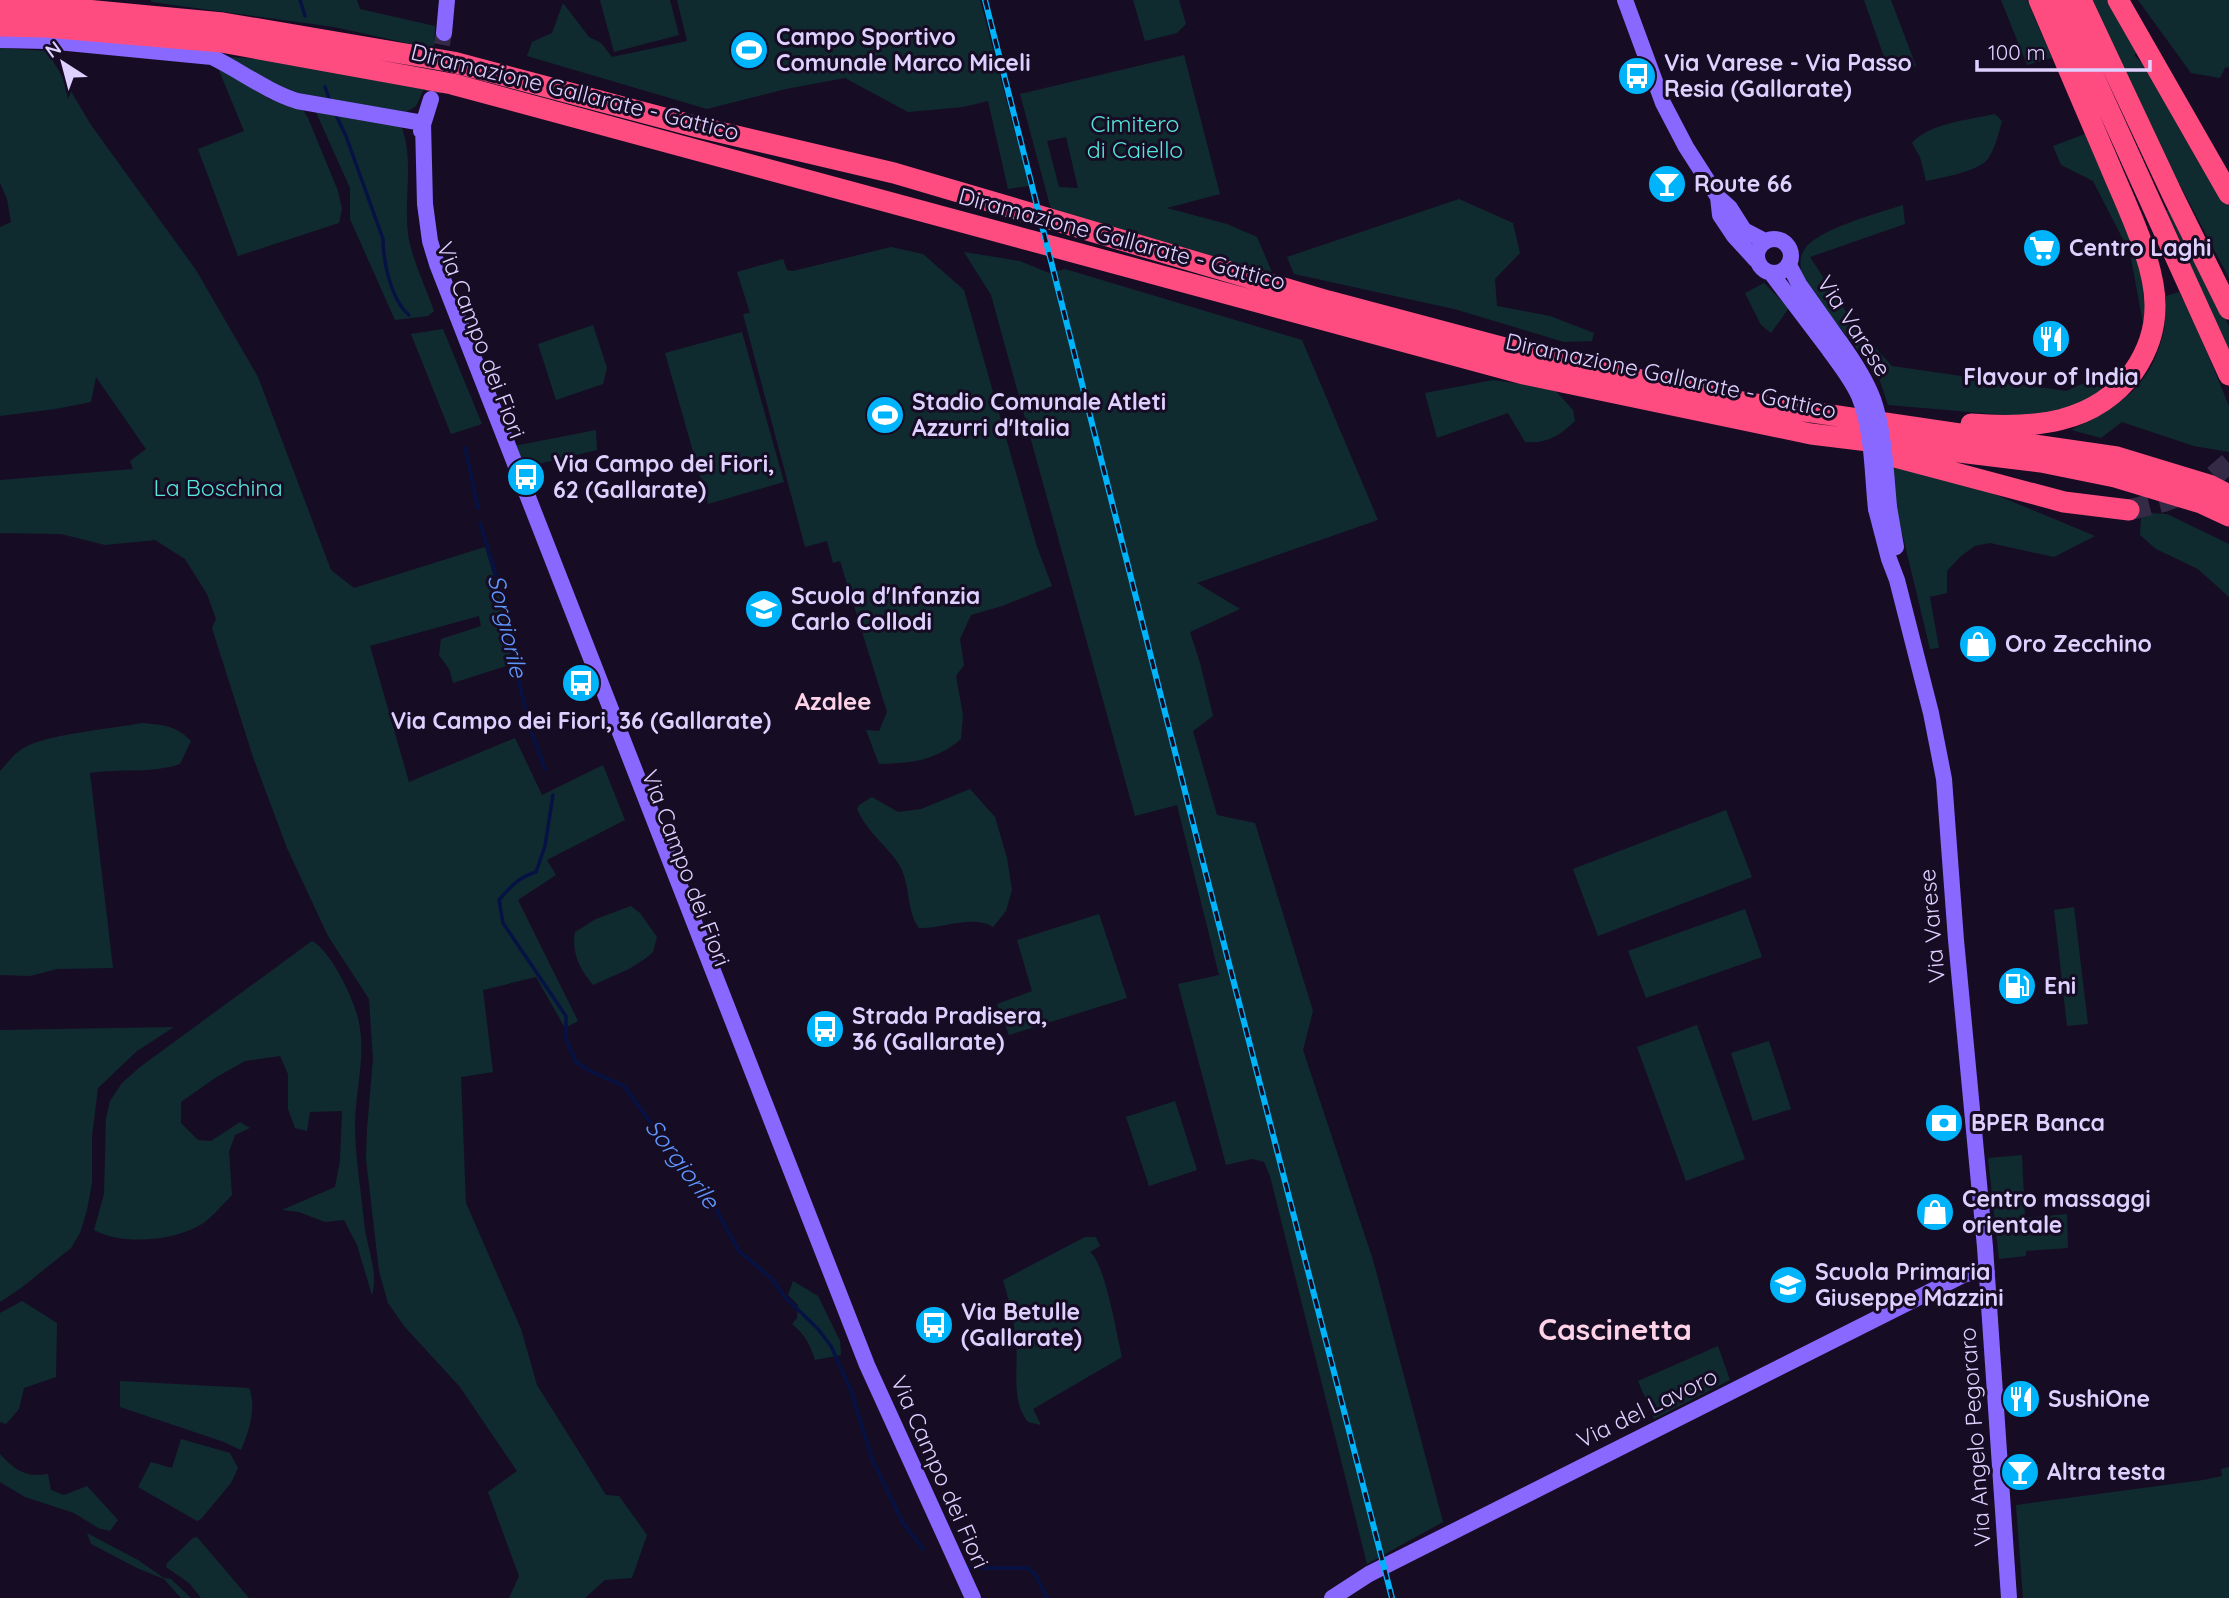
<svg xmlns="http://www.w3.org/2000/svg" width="2229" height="1598" viewBox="0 0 2229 1598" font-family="Quicksand,sans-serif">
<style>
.green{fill:#102b2f;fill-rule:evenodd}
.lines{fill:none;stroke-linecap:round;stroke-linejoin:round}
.stream{stroke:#071244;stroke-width:3.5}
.secondary-tunnel{stroke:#342a46;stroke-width:16;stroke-dasharray:16 8;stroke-linecap:butt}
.highway-tunnel{stroke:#342a46;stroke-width:21;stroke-dasharray:21 10;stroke-linecap:butt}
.secondary{stroke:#8868ff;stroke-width:16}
.highway{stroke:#ff4c80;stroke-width:21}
.rail-casing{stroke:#00b4fc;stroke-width:6}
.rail{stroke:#160d25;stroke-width:3.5;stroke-dasharray:10;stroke-linecap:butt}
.secondary-bridge{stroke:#8868ff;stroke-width:16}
.labels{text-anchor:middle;stroke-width:6;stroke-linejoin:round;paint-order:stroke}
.poi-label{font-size:23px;font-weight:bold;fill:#dfd1ff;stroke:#160d25;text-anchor:start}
.street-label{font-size:23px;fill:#dfd1ff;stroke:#160d25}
.park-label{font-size:23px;fill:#56e6dd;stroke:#160d25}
.water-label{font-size:24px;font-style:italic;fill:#5f97ff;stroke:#160d25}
.neighbourhood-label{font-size:24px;font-weight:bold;fill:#ffd3e7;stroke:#160d25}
.district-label{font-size:30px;font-weight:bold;fill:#ffd3e7;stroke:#160d25}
</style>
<rect width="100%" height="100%" fill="#160d25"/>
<path class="green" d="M151,0H357L360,9L435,26L434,49L334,27L151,2Z
M600,0H670L679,35L614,52Z
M677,0H980L1029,186L1008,189L988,101L963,107L908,112L845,78L786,89L707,109L527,56L532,42L552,33L563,3L589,37L601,43L612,57L687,41Z
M1133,0H1179L1186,24L1177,33L1145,41Z
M1864,0H1891L1916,66L1890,74Z
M2001,0H2027L2052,58L2027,65Z
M2091,0H2108L2139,52L2134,55L2151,73L2180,130L2229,207V278L2170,166Z
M2138,0H2229V67L2225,68L2220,78L2191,73Z
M0,48L47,51L91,125L196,270L258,377L331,570L354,588L485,547L503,608L512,664L453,683L449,669L439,655L441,639L481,626L479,616L370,646L409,782L515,738L542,795L603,765L625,820L547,860L556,875L518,900L578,1021L565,1028L536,977L483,990L493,1072L461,1077L466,1203L521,1329L537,1385L606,1495L619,1496L647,1535L632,1578L605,1580L585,1598H509L519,1576L488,1492L517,1471L460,1387L404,1326L388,1303L379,1271L366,1159L367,1129L373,1059L369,999L328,936L287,848L253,757L212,628L216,619L207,594L185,559L155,540L105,545L61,534L0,533V480L133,469L130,461L146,449L96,377L91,402L55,409L0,416V227L11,222L7,199L0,183Z
M1184,55L1220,194L1167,208L1227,224L1257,237L1272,272L1052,213L1020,94ZM1066,137L1078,188H1077L1059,187L1047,141Z
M230,57L269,60L424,89L416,106L406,112L280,90Z
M216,63L269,99L303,110L308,118L338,191L342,209L339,223L238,256L198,149L244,131Z
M315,110L400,123C416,161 402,200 409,240C414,264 426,288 434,311L428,316L395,320L350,219V188Z
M1995,114L2002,121C1999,132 1994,154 1985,162C1973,172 1941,178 1926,181L1920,157L1912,143C1931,122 1970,120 1995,114Z
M2085,134L2138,255L2149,293L2143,323L2130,253L2093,181L2061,165L2053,146Z
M1459,199L1513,223L1520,253L1495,279L1497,306L1550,316L1594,333L1592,341L1564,342L1454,309L1294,274L1287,257Z
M1903,205L1905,224L1810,257L1854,324L1892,366L2066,391L2130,363L2123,378L2090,401L2057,413L2017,416L1888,405L1878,375L1803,282C1801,270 1798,260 1804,250C1817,229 1879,213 1903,205Z
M2169,209L2229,326V355L2163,212Z
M891,247L923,254L964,290L1037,547L1052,586L1002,606L971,615L960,639L964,665L956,676L963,715L961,739C935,761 912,763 879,764L866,730L879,731L887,712L840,561L833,563L827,541L805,547L743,314L750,313L737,272L783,259L787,270L793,271Z
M964,252L1020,261L1049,273L1065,269L1302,340L1378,520L1197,583L1240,609L1190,632L1200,663L1213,716L1193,731L1217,815L1255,823L1313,1011L1303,1050L1373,1260L1443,1522L1367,1564L1270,1176L1264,1162L1252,1159L1226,1165L1178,984L1219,975L1177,805L1135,816L991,295Z
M1764,283L1789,308L1771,333L1761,325L1745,293Z
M2179,292L2195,323L2229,406V452L2194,446L2122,422L2101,438L2071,430C2119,405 2148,391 2163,335C2166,323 2165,309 2166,296Z
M593,325L607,368L603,384L556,400L538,344Z
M443,329L482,424L451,434L411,334Z
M742,332L784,482L708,504L665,353Z
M1493,380L1553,388L1573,410L1575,421C1559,436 1547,444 1525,442L1508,413L1437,438L1425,393Z
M596,430L597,450L522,468L514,446Z
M1893,463L1989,492L2095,536L2054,557L1990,543L1975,546L1961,556L1947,571V593L1930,597L1939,648L1930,649L1892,491Z
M2149,513L2167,514L2229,544V597L2198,569L2156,549L2140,535L2141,518Z
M142,723C162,725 176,725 191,741L180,764C151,774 120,768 90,773L113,968L57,969L30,976L0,975V771C6,765 12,756 19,751C40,734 113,729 142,723Z
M970,789L995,817L1007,858L1012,890L1006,911L993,927C974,914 941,929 919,928C906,910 911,887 900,866C888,846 868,834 857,809L859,805L872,797L898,812L921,809Z
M1726,810L1752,877L1598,936L1573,869Z
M631,906L640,913L657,937L653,952L646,958L629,969L593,985C580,970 571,952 575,932L596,919Z
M2074,907L2088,1024L2067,1026L2054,910Z
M1745,909L1762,957L1646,998L1628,951Z
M1099,914L1127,998L1009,1035L997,1004L1032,991L1017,940Z
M312,941C331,951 353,998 358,1018C367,1056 355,1089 355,1125C355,1158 361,1189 364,1222C366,1245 379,1273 372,1295L357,1245L344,1220L325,1222L299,1212L282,1210L335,1187L340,1161L342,1111L310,1112L307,1131L295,1128L288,1109V1074L280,1056L245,1061L215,1078L181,1102V1123L198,1140L211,1141L240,1122L250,1128L235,1135L229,1152L232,1195C224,1203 215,1214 205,1222C178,1241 123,1246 94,1230L104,1194L106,1118L110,1101L122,1083L140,1067Z
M1697,1025L1745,1159L1686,1181L1637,1047Z
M174,1027L137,1051L98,1088L92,1136V1183L87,1210L80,1233L71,1248L21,1288L0,1302V1030Z
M1769,1041L1791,1109L1753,1121L1731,1053Z
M1175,1101L1197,1170L1149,1186L1126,1117Z
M2022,1155L2025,1218L2067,1214L2068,1248L2026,1251V1256L1999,1259L1988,1158Z
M1085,1237H1096L1100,1246L1090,1252C1105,1263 1117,1336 1122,1357L1033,1409L1041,1425L1028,1422C1010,1399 1019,1368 1016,1341C1014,1320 1009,1300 1003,1280Z
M793,1281L818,1296L840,1341L841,1355L815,1360C810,1344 805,1335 792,1324L797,1318L798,1305L788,1295Z
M22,1301L57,1323L56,1377L24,1388L19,1409L6,1424L0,1422V1313Z
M1718,1346L1730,1380L1654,1419L1638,1381Z
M120,1381L249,1388C257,1407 249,1431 241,1450L224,1442L120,1407Z
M181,1439L230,1453L238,1468L231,1483L201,1519L197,1521L138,1487L151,1462L172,1468Z
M0,1454C15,1470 25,1478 48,1474L51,1490L64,1495L87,1486L118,1520L110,1531L98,1528L74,1513L25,1497L0,1482Z
M2229,1467V1598H2023L2016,1505L2203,1480L2222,1476L2221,1469Z
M87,1533L138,1560L164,1578L171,1579L191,1598H181L164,1579L137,1568L91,1544Z
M197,1537L249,1598H201L189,1583L166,1567L167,1563L193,1538Z"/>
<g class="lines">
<path class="stream" d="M300,0L305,16
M325,87L330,101
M336,115L346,136L383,239C383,261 391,300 409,315
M465,448L478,508
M480,523L504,602L512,653L530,728L545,769
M553,795L545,846L536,872C519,877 510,887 499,900L503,923L566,1016V1039L576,1062L590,1071L624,1086L675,1156L690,1174L709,1190L719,1215L739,1251L771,1278L784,1296L818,1329L831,1346L851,1391L872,1459L903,1523L923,1549
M966,1568H1028L1035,1574L1047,1598"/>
<path class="secondary-tunnel" d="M433,92L444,33"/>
<path class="highway-tunnel" d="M2129,510L2165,501L2201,487L2229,463"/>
<path class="secondary" d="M1625,0L1663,103L1686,147L1718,197L1730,208L1744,230L1765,241
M444,33L447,0
M0,40L47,41L212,57C241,71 266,91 297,101L423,123
M423,123L425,204L430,241L437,264L867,1365L973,1598
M421,131L431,99
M1718,197L1720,215L1734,236L1756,260
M1757 256a17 17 0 1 1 34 0a17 17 0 1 1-34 0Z
M1789,265L1799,284L1840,342
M1771,273L1830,351
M1889,507L1896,547
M1876,509L1889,559L1897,580L1931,713L1944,779L1956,940L1985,1247L2009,1598
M1332,1598L1369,1574L1965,1274L1987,1272"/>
<path class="highway" d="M2059,0L2229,375
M2081,0L2174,198L2229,309
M2118,0L2229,194
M0,5L44,6L223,23L453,62L698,127L894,173L1328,301L1527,354L1729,400L2117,457L2209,485L2229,495
M0,26L46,27L221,42L452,84L1524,374L1811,434L2041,462L2115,477L2201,503L2229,516
M1971,424C2032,429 2095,425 2134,371C2147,352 2155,330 2155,307C2156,264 2126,205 2110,166C2086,111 2063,55 2039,0
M1884,454L2064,502L2129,510"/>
<defs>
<path id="rail" d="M985,0L1197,839L1392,1598"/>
</defs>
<use href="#rail" class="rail-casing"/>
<use href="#rail" class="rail"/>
<path class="secondary-bridge" d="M1840,342C1853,360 1865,378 1873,399C1884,430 1886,473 1889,507
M1830,351C1840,365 1852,380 1859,396C1873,431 1872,472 1876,509"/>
</g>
<defs>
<symbol id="stadium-disc" viewBox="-11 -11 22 22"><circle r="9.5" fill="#00b4fc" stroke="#160d25"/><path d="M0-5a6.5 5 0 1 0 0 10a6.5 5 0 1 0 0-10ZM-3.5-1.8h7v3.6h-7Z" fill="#fff"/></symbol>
<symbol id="bus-disc" viewBox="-11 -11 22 22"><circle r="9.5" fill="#00b4fc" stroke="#160d25"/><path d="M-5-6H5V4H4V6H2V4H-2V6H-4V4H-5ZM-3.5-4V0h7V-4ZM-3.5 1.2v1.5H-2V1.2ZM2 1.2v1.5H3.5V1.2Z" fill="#fff"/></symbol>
<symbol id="bar-disc" viewBox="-11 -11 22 22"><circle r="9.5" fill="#00b4fc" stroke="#160d25"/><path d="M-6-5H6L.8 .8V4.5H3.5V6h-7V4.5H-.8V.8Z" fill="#fff"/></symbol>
<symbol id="supermarket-disc" viewBox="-11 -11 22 22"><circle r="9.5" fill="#00b4fc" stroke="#160d25"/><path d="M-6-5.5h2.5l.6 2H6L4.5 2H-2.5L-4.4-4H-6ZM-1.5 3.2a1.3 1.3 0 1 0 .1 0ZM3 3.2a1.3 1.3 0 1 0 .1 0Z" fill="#fff"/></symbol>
<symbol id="restaurant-disc" viewBox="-11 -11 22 22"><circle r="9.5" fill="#00b4fc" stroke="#160d25"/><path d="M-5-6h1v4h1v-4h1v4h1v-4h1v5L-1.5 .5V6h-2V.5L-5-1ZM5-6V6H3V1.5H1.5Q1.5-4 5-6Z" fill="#fff"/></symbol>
<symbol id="school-disc" viewBox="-11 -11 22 22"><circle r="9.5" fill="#00b4fc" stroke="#160d25"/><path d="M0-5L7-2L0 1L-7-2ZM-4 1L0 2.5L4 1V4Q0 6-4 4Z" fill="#fff"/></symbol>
<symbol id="shop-disc" viewBox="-11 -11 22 22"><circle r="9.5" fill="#00b4fc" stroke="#160d25"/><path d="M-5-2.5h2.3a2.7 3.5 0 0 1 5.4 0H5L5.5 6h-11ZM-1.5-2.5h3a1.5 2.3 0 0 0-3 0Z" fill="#fff"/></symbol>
<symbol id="fuel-disc" viewBox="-11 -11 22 22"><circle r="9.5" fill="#00b4fc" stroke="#160d25"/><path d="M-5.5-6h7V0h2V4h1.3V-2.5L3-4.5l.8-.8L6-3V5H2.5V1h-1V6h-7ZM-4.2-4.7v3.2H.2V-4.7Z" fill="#fff"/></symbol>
<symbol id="bank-disc" viewBox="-11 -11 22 22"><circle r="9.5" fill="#00b4fc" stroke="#160d25"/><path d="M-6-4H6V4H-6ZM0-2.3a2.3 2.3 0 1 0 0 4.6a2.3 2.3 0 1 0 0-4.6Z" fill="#fff"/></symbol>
</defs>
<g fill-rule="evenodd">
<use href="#stadium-disc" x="727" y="28" width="44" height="44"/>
<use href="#bus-disc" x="1615" y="54" width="44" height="44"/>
<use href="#bar-disc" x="1645" y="162" width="44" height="44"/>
<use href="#supermarket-disc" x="2020" y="226" width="44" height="44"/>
<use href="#restaurant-disc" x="2029" y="317" width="44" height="44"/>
<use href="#stadium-disc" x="863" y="393" width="44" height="44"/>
<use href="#bus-disc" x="504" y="455" width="44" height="44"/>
<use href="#school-disc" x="742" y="587" width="44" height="44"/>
<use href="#shop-disc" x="1956" y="622" width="44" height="44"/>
<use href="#bus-disc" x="559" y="661" width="44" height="44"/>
<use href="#fuel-disc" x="1995" y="964" width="44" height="44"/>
<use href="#bus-disc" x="803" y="1007" width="44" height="44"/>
<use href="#bank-disc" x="1922" y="1101" width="44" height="44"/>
<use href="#shop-disc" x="1913" y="1190" width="44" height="44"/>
<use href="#school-disc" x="1766" y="1263" width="44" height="44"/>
<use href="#bus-disc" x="912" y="1303" width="44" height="44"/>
<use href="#restaurant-disc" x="1999" y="1377" width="44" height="44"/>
<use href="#bar-disc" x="1998" y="1450" width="44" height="44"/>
</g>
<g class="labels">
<g class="poi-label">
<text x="776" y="45">Campo Sportivo<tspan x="776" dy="26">Comunale Marco Miceli</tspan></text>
<text x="1664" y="71">Via Varese - Via Passo<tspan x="1664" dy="26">Resia (Gallarate)</tspan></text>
<text x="1694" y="192">Route 66</text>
<text x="2069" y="256">Centro Laghi</text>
<text x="2051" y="385" text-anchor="middle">Flavour of India</text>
<text x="912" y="410">Stadio Comunale Atleti<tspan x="912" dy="26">Azzurri d'Italia</tspan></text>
<text x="553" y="472">Via Campo dei Fiori,<tspan x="553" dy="26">62 (Gallarate)</tspan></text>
<text x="791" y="604">Scuola d'Infanzia<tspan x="791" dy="26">Carlo Collodi</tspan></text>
<text x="2005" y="652">Oro Zecchino</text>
<text x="581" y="729" text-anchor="middle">Via Campo dei Fiori, 36 (Gallarate)</text>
<text x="2044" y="994">Eni</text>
<text x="852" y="1024">Strada Pradisera,<tspan x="852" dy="26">36 (Gallarate)</tspan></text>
<text x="1971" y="1131">BPER Banca</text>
<text x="1962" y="1207">Centro massaggi<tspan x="1962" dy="26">orientale</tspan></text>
<text x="1815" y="1280">Scuola Primaria<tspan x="1815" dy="26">Giuseppe Mazzini</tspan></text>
<text x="961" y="1320">Via Betulle<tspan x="961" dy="26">(Gallarate)</tspan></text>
<text x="2048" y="1407">SushiOne</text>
<text x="2047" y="1480">Altra testa</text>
</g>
<g class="street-label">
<text transform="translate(575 92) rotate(14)" y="8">Diramazione Gallarate - Gattico</text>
<text transform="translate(1122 239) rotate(15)" y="8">Diramazione Gallarate - Gattico</text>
<text transform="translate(1854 326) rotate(57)" y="8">Via Varese</text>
<text transform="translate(481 340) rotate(69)" y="8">Via Campo dei Fiori</text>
<text transform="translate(1671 376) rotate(12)" y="8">Diramazione Gallarate - Gattico</text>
<text transform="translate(686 868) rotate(69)" y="8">Via Campo dei Fiori</text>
<text transform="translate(1932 926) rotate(-95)" y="8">Via Varese</text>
<text transform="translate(1647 1408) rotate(-26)" y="8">Via del Lavoro</text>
<text transform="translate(1975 1437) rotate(-94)" y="8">Via Angelo Pegoraro</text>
<text transform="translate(940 1472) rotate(66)" y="8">Via Campo dei Fiori</text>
</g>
<g class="park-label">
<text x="1135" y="132">Cimitero<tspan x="1135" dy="26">di Caiello</tspan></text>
<text x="218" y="496">La Boschina</text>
</g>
<g class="water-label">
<text transform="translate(507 626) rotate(77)" y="8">Sorgiorile</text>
<text transform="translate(682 1164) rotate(53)" y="8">Sorgiorile</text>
</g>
<g class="neighbourhood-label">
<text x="833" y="710">Azalee</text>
</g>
<g class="district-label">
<text x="1615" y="1340">Cascinetta</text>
</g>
</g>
<g transform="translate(63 63) rotate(324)" stroke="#160d25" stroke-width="5" paint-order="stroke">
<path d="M0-5L12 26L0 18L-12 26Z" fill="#dfd1ff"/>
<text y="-10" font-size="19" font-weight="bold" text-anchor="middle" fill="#dfd1ff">N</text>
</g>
<path d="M1977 60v10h173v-10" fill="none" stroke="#dfd1ff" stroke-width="3.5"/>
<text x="1988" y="60" font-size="21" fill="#dfd1ff" stroke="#160d25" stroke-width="5" paint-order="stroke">100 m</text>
</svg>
